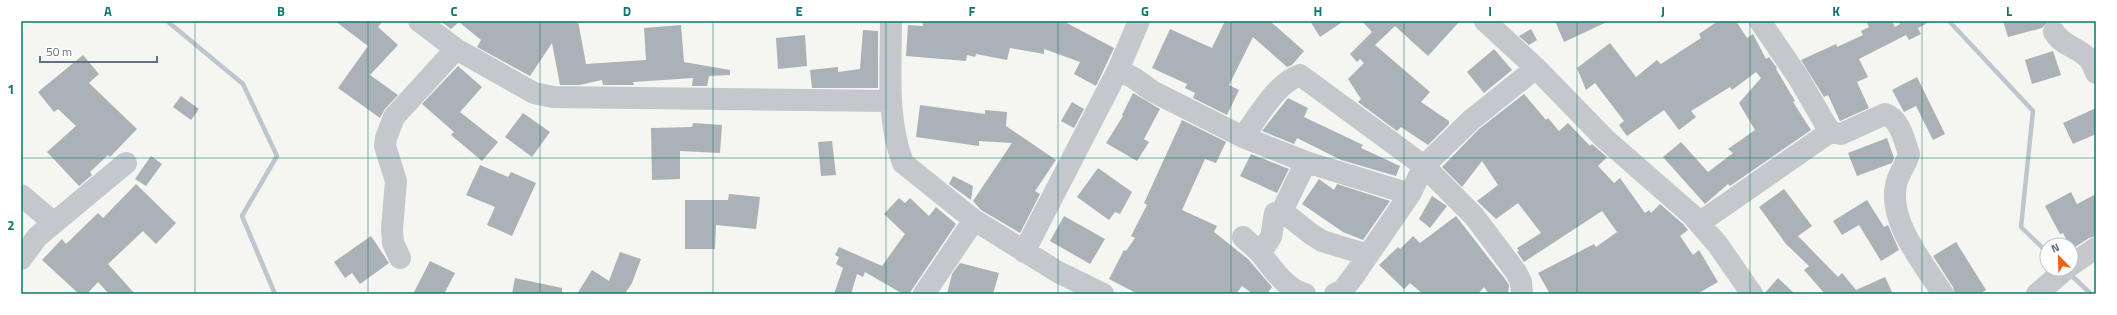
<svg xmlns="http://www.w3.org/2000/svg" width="2117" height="315" viewBox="0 0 2117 315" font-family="'Titillium Web',sans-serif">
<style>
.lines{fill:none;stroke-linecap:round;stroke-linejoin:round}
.stream{stroke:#bdc6cd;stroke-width:4.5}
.building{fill:#aab1b7}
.minor{stroke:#c4c7cb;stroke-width:22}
.grid{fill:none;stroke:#0f766e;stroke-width:1;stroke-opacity:0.55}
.neatline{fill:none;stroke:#0f766e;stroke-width:1.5}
.grid-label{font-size:13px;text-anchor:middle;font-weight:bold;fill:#0f766e}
</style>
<rect width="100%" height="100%" fill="#f5f5f1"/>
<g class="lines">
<path class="stream" d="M167,21L243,84L277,156L242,216L275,294
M1949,21L2033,111L2021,227L2047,252
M2070,274L2091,294"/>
</g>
<path class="building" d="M335,21H383L378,27L398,45L370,75L398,95L385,109L380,118L338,88L368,46Z
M440,21H578L586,64L646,60L644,28L681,25L684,62L730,70V75L709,76L707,86H692L693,78L633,82L634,85H603L602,80L579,85H560L552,43L530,76L477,47L481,40L459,22L451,29Z
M922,21H1063L1114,48L1096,86L1074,74L1080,62L1044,49V54L1010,48L1007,60L976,54L975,57L967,55L966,61L906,56L908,25L923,26Z
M1225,21H1270L1304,51L1292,65L1287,67L1253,37L1229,85L1239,90L1227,115L1193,98L1195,93L1185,88L1187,84L1152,68L1170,29L1212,48Z
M1310,21H1344L1320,37Z
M1362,21H1460L1428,56L1395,26L1375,45L1430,92L1421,102L1449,121V124L1428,145L1401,127L1397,131L1358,102L1361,99L1348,79L1364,63L1360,59L1357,62L1350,54L1372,32Z
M1555,21H1609L1564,42Z
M1718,21H1736L1747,38L1753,34L1766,59L1769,57L1777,68L1776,69L1795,101L1793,102L1811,130L1730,186L1728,184L1705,204L1663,157L1681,142L1708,172L1733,153L1728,149L1755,130L1739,103L1761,78L1756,72L1732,90L1730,87L1691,111L1696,117L1679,130L1664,110L1627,136L1619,125L1624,121L1595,83L1586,90L1577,68L1610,43L1636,77L1657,60L1661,64L1701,38L1699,34Z
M1866,21H1892L1895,27L1900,24L1899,21H1931L1918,28L1921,34L1909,40L1906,35L1859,59L1868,77L1857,82L1869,108L1840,121L1828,95L1824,97L1801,60L1836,44L1837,47L1863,35L1861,31L1869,27Z
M2003,21H2049L2042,28L2008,37Z
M1531,29L1537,40L1529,45L1519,36Z
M863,30L878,31V88H812L810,70L838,67V72L860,69Z
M805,35L807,66L778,69L776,38Z
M1494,49L1512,70L1484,93L1467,72Z
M2053,51L2061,75L2032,84L2025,60Z
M83,55L99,74L89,83L137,129L110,157L108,155L90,172L92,175L79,186L47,152L76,126L58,109L54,112L38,92Z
M458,66L482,87L460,112L498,142L482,161L451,135L454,132L422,104Z
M1917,77L1945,134L1933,140L1916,106L1904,112L1892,90Z
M1133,93L1160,109L1144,139L1149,142L1137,161L1106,143L1123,116L1122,115Z
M1524,94L1546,120L1548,118L1559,131L1568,123L1590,146L1592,144L1607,157L1598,166L1614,183L1620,178L1645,213L1649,210L1651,213L1660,204L1683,224L1688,230L1680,236L1693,255L1699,250L1718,282L1697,294H1550L1538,273L1594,244L1596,247L1617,232L1602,211L1524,262L1517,252L1519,251L1517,248L1541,233L1518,203L1496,219L1477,201L1498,185L1482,161L1462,187L1442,167L1479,129Z
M181,96L199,109L191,120L173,107Z
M1288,98L1308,108L1304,117L1363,145L1361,148L1400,166L1396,176L1341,160L1297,138L1294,144L1262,131Z
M1072,102L1084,109L1074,128L1061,121Z
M920,105L985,114V110L1007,112L1006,126L1056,160L1035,191L1040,194L1020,233L981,210L973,201L1012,143L979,141V146L916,137Z
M2096,108V134L2073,144L2063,123Z
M523,113L550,132L532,157L505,137Z
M1182,120L1226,142L1216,163L1205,159L1182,210L1217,226L1214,232L1248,259L1272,287L1267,294H1253L1242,286L1236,294H1138L1109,279L1124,250L1126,251L1135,238L1131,236L1147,205L1144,203Z
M693,123L722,125L720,153L680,151V179L652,180L651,128L692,127Z
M1887,138L1894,158L1892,163L1857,176L1848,153Z
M832,141L836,175L821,176L818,142Z
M1251,154L1289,169L1277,193L1240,176Z
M151,156L162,164L146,186L135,179Z
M480,165L508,177L511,172L536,183L512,236L487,225L495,207L466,195Z
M1098,168L1132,192L1120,214L1115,212L1109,220L1077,197Z
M953,176L973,186L971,200L949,184Z
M1319,179L1334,190L1337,184L1390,201L1363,240L1343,232L1302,204Z
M136,184L176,223L156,244L143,231L108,264L135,294H109L98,282L87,294H79L42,260L62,239L66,244L98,213L103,218Z
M1784,189L1812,226L1798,236L1838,277L1842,273L1856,290L1885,277L1893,294H1825L1804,270L1809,266L1786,244L1759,207Z
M2071,192L2077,204L2096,194V236L2089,238L2072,249L2071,245H2069L2063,233L2060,234L2045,206Z
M729,194L760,197L756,229L716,225L715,249H685V200H728Z
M1432,196L1447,206L1430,228L1419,219Z
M899,198L905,203L910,198L929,216L936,207L956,224L909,294H903L865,272L863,277L857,274L851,294H834L843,268L836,264L839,257L835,255L839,247L882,266L905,234L884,214Z
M1867,200L1884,227L1888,225L1899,250L1881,261L1859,225L1842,235L1833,221Z
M1064,216L1105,239L1090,264L1050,241Z
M1456,216L1505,279L1509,285L1508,294H1489L1484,287L1478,294H1423L1410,283L1404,289L1379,265L1398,247L1400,249L1413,236L1420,243Z
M371,236L389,263L360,284L352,273L345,278L334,262Z
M1956,242L1986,290L1980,294H1955L1953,287L1933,256Z
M620,252L641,259L632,283L626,292L629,294H577L592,270L609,281Z
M430,261L455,273L444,294H413Z
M960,263L999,273L993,294H947L952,274Z
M515,278L562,288V294H512Z
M1778,278L1795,294H1764Z"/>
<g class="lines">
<path class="minor" d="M419,21L456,49L534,93L553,97L891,101
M891,21C891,68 886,118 903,163L974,220L1058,272L1103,294
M1139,21L1118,70L1134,78L1152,91L1243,137L1306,162L1410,194
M1485,21L1536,68L1605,139L1692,215L1718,245L1752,294
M1760,21L1798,77L1830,132L1841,134L1885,114C1900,119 1904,139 1909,154C1906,165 1898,174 1896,185C1888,222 1924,264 1943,294
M2054,32C2063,47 2079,47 2089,59C2092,63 2094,68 2096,73
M1243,137C1259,116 1275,84 1300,75L1424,166L1474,216L1516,272L1521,282L1522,294
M21,195L54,223
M1282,211L1311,234L1322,241L1368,255
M1699,223L1830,132
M1243,237C1249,243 1256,248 1261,254C1274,270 1285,288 1305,294
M1024,252L1118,70
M1260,253L1271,237L1275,213L1282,211L1306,162
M400,258L393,243L392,229L396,181L385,146L386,138L394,117L456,49
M21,259L37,237L126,163
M2071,265L2096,248
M924,294L974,220
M1335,294L1343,290L1353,277L1410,194L1424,166L1471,120L1536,68
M2037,294L2066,269"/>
</g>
<path class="grid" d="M195,21V294M368,21V294M540,21V294M713,21V294M886,21V294M1058,21V294M1231,21V294M1404,21V294M1577,21V294M1750,21V294M1922,21V294M21,158H2096"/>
<rect width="2117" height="315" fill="none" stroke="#ffffff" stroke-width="44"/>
<g transform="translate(2059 257) rotate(337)"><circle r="19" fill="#ffffff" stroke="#c0c6cd"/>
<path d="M0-3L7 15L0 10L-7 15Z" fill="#eb631b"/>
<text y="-6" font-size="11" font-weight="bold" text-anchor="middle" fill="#627183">N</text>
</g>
<path d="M40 56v6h117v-6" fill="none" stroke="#627183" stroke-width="2"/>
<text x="46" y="56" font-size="12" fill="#627183" stroke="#ffffff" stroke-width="3" paint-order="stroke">50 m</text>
<rect x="22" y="22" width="2073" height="271" class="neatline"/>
<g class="grid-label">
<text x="108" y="16">A</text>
<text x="281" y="16">B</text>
<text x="454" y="16">C</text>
<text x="627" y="16">D</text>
<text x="799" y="16">E</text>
<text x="972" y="16">F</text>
<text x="1145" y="16">G</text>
<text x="1318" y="16">H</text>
<text x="1490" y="16">I</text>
<text x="1663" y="16">J</text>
<text x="1836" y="16">K</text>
<text x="2009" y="16">L</text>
<text x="11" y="94">1</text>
<text x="11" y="230">2</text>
</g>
</svg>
